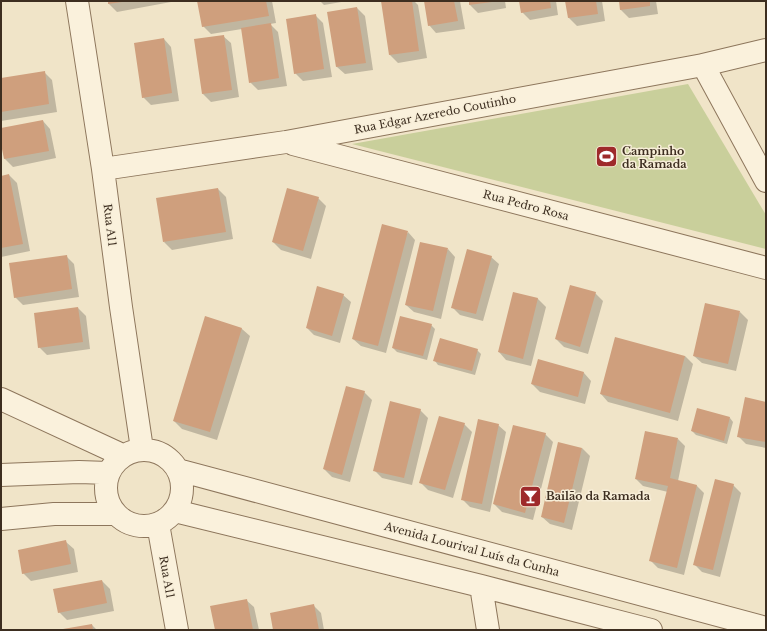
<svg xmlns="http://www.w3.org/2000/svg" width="767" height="631" viewBox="0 0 767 631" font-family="'Libre Baskerville',serif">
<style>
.green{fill:#c9cf9b}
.shadow{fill:#0003}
.building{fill:#cf9f7d}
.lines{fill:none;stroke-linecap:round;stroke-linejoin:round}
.minor-casing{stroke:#8d765c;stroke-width:24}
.minor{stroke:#faf1dc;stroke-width:22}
.labels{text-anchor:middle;stroke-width:3;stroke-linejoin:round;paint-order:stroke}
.street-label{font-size:11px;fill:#3d2e20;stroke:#f7eed8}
.poi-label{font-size:11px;font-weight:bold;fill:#3d2e20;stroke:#f7eed8;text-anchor:start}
</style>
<rect width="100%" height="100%" fill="#f0e4c8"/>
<path class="green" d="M688,84L766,215V249L352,144Z"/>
<path class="shadow" d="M109,1H171V2L117,12L109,4Z
M198,1H272L276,23L270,24L278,32L287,86L258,90L250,82L242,29L211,34L203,26Z
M320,1H347L324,5Z
M382,1H414L418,5L427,58L398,63L390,55Z
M425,1H460L465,29L436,33L429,25Z
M470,1H505L506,8L478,13L470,5Z
M520,1H556L558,15L530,20L522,12Z
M566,1H602L605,21L577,26L569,18Z
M620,1H656L658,14L629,18L621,10Z
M357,8L365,16L373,70L345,74L337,67Z
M315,15L323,23L332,77L303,81L295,73Z
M223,36L231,43L239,97L211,102L203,94L195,40Z
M164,39L171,47L179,101L151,105L143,97Z
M44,72L52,80L57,112L1,121V79Z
M43,121L50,129L56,158L13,167L5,159L1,139V129Z
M9,175L17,183L30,251L1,257V177Z
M218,189L226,197L233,239L172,250L164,242Z
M318,198L326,206L311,259L281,250L273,242Z
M408,232L415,240L386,353L361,346L353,339Z
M448,249L455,257L441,319L414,312L406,305Z
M66,256L74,264L79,297L23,305L15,297Z
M491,257L499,264L483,321L460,315L452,307Z
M514,293L538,299L546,307L531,366L506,360L499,352Z
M595,293L603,301L588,354L564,347L556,339Z
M343,295L351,302L340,343L314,335L307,328Z
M78,308L86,316L90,349L47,355L39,347Z
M740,312L748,320L736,371L702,363L694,356Z
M206,317L242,329L250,336L217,440L182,429L174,421Z
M431,325L435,329L427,360L397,352L393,348Z
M477,350L481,354L475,375L438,365L435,361Z
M685,356L693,364L678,421L608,402L601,394Z
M584,373L591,381L585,404L540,392L532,384Z
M364,392L372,400L350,482L332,477L324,469Z
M766,403V448L746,444L738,436Z
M420,410L428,418L412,485L382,478L374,470Z
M730,418L733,422L727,444L696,435L692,431Z
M464,424L472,432L453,498L428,490L420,482Z
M498,425L506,432L490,512L470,507L462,499Z
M545,434L553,442L533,520L502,512L494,504Z
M678,439L685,446L678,481L697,486L704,493L684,575L658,568L651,561L668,492L643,486L636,479Z
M582,448L590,456L572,530L550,524L542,517Z
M733,485L741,493L720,577L702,572L694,564Z
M66,542L74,549L78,572L31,581L23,573Z
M102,581L110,589L114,611L67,620L59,612Z
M246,600L254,607L259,630H216Z
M313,605L321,613L324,630H274Z
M92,625L97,630H64Z"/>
<path class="building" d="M108,1H122V2L108,4Z
M197,1H266L269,16L202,27Z
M381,1H412L419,51L389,55Z
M424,1H454L458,21L428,26Z
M469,1H492V2L469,5Z
M519,1H550L551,8L521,13Z
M565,1H596L598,14L568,18Z
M619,1H650V6L620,10Z
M357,7L366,63L336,67L327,12Z
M316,14L324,69L294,74L286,19Z
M271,23L279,78L249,83L241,28Z
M224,35L232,90L202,94L194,39Z
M164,38L172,93L142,98L134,43Z
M45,71L49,104L1,112V78Z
M43,120L49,151L4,159L1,144V128Z
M9,174L23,244L1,248V176Z
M218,188L226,232L163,242L156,198Z
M287,188L319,197L303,251L272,242Z
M382,224L408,231L378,346L352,339Z
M420,242L448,248L433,311L405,305Z
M467,249L492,256L476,314L451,308Z
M67,255L72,289L14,298L9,263Z
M570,285L596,292L580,347L555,339Z
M317,286L344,294L332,336L306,328Z
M513,292L538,298L523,359L498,352Z
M705,303L740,311L728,364L693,356Z
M78,307L83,342L38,348L34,313Z
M205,316L242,328L210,432L173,421Z
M400,316L432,324L423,356L392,348Z
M615,337L685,356L670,413L600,394Z
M440,338L478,349L472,371L433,361Z
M538,359L584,372L578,397L531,384Z
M346,386L365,391L342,475L323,469Z
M745,397L766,402V442L737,437Z
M390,401L421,409L404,478L373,471Z
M697,408L730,417L724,441L691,431Z
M439,416L465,423L445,490L419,483Z
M478,419L499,424L482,504L461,500Z
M513,425L546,433L525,513L493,504Z
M645,431L678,438L670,478L697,485L677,568L649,561L668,486L635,479Z
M558,442L582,448L564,523L541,517Z
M715,479L734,484L713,570L693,565Z
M66,540L71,564L22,574L18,550Z
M102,580L107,603L58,613L53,589Z
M247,599L253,630H215L210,606Z
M314,604L319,630H273L270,613Z
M92,624L93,630H63V629Z"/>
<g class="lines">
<defs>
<path id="minor" d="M77,1L103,169L121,307L142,449
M703,65L766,181
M293,144L766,268
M103,169L286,142L703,65L766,50
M1,399L122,455
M106 488a38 38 0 1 1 76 0a38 38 0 1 1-76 0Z
M178,470L766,628
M1,475L79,472L108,473
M175,511L481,586L651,630
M1,519L54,514H115
M158,524L177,630
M481,586L488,630"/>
</defs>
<use href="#minor" class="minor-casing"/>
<use href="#minor" class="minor"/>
</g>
<defs>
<symbol id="stadium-square" viewBox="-11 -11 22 22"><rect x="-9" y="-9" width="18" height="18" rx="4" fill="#9e2a2b" stroke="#f7eed8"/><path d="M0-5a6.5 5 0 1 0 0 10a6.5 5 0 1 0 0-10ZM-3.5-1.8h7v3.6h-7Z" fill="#fff"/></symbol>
<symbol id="bar-square" viewBox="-11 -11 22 22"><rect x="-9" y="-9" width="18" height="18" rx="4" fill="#9e2a2b" stroke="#f7eed8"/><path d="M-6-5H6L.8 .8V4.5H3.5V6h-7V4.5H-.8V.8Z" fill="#fff"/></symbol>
</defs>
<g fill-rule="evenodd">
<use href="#stadium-square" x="594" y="144" width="25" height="25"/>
<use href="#bar-square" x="518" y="484" width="25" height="25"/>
</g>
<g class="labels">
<g class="street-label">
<text transform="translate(435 114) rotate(-11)" y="4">Rua Edgar Azeredo Coutinho</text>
<text transform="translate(526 205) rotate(15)" y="4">Rua Pedro Rosa</text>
<text transform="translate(110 225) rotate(83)" y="4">Rua A11</text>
<text transform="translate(472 549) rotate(15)" y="4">Avenida Lourival Luís da Cunha</text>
<text transform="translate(167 577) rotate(80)" y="4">Rua A11</text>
</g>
<g class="poi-label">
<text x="622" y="155">Campinho<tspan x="622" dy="13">da Ramada</tspan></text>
<text x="546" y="500">Bailão da Ramada</text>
</g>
</g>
<rect width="767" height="631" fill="none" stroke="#3d2e20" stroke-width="4"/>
</svg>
